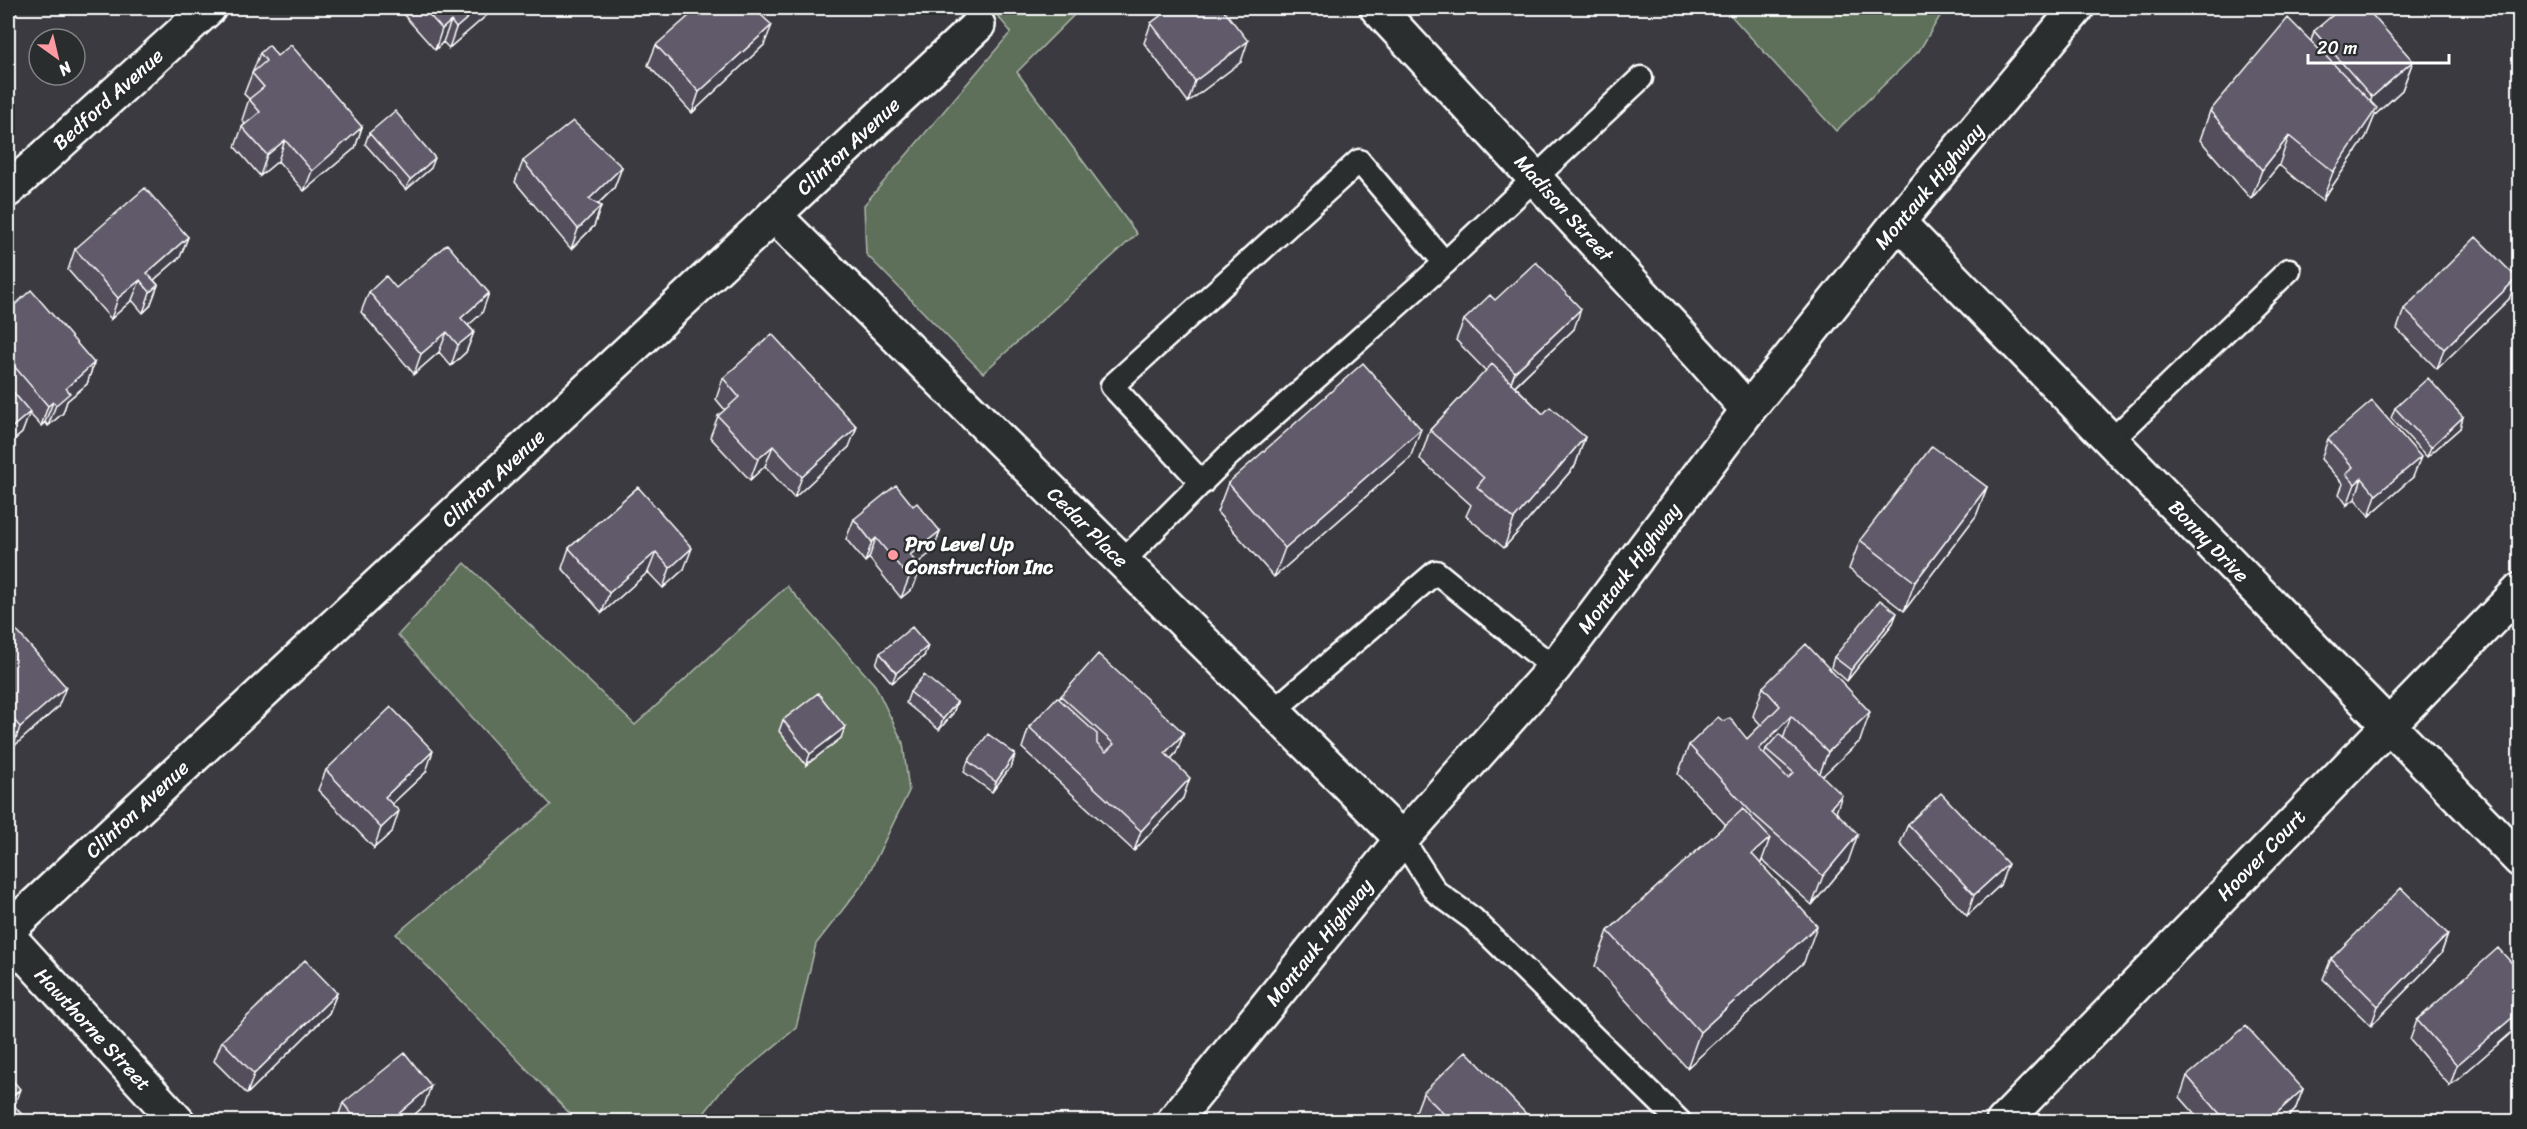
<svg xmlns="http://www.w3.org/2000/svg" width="2527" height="1129" viewBox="0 0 2527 1129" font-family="Sriracha,sans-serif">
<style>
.green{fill:#5e705a;stroke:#aeb8ac;stroke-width:1.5}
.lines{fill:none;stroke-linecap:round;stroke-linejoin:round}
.service-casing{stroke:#fff;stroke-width:27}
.minor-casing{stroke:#fff;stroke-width:38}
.primary-casing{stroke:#fff;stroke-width:38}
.service{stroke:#2a2d2e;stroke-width:22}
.minor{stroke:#2a2d2e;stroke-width:33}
.primary{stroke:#2a2d2e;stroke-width:33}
.wall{fill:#534d5c;stroke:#fff;stroke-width:1.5}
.shaded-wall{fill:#433f4b;stroke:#fff;stroke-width:1.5}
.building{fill:#605a6b;stroke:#fff;stroke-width:1.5}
.poi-dot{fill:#ff9aa2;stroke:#2a2d2e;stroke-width:2}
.labels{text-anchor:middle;stroke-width:4.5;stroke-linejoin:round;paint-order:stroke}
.street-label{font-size:20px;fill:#fff;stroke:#2a2d2e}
.poi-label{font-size:20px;font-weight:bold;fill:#fff;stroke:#2a2d2e;text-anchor:start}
</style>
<rect width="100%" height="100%" fill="#3a3a40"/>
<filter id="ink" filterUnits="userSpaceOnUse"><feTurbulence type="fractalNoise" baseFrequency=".0167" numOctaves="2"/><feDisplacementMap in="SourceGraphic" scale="12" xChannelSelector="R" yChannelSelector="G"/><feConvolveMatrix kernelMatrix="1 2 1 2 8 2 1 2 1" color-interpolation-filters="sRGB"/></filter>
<g filter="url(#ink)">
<path class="green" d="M991,8H1081L1017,72L1137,234L983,373L866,254L864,205L1011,32Z
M1724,8H1945L1919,51L1836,131Z
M465,563L635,725L787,586L875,685L903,743L909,791L865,881L816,944L796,1028L723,1089L698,1121H577L396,934L551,805L398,635Z"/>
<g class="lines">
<defs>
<path id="service" d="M2111,441L2289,270
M1202,483L1112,386L1359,161L1445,263
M1122,562L1228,456L1445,263L1641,78
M1272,712L1436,572L1554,668
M1402,839L1436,892L1473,919L1680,1122"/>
<path id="minor" d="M1377,8L1700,356L1748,410
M8,190L209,8
M774,215L1402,839
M1898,222L2520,860
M8,930L978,25
M8,936L178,1122
M2003,1122L2520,590"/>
<path id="primary" d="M1173,1122L1402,839L1554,668L1748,410L1898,222L2077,8"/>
</defs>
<use href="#service" class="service-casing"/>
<use href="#minor" class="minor-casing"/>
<use href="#primary" class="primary-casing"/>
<use href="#service" class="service"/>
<use href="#minor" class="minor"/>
<use href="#primary" class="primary"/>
</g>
<path class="wall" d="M405,8H495L449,48L443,42L435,50L403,14Z
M1151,23L1241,62L1188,102L1144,43Z
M2314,31L2413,61L2402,90L2375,115L2366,137L2322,201L2279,165L2251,199L2200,140L2210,111L2311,41Z
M656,45H764L692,113L648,65Z
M260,53L277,56L362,127L355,148L304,191L278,161L260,176L235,147L242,127L245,124L242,120L249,99L244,94Z
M369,133L431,168L406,190L365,144Z
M523,161L622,167L614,188L598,204L601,206L594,226L571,249L515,182Z
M188,237L180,257L154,280L158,285L150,306L143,313L132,300L111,319L68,270L75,249Z
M396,288L482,313L468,325L474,332L466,352L451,366L439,352L414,374L361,312L369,292Z
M2509,299L2437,369L2397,329L2404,309Z
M1495,300L1574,329L1515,386L1543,414L1585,437L1575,466L1504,548L1466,516L1471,505L1420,459L1430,430L1486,371L1456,340L1464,320Z
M8,311L94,363L87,384L67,401L63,413L48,426L45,422L41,426L29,413L22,433L8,445Z
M723,378L849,447L794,498L765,466L750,480L710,437L718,416L725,410L716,399Z
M2395,408L2460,428L2427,457L2391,418Z
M2328,439L2413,477L2369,516L2355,499L2347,505L2339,494L2343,484L2321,459Z
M1410,458L1274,577L1217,512L1228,483Z
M638,487L684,569L663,588L648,572L602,613L562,568L569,548Z
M1987,487L1976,516L1904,611L1849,569L1860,540Z
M913,506L940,531L933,551L917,563L913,588L901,598L869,558L865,562L846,539L854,519Z
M8,596L15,604L8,622L58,707L13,747L8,742Z
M1893,623L1847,681L1831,667L1834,657Z
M880,653L924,656L892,683L876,664Z
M1763,687L1860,741L1822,776L1836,812L1848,862L1812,905L1762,860L1760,863L1804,962L1687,1068L1595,966L1608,931L1726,825L1678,774L1689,745L1747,739L1761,725L1753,716Z
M910,692L957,702L953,713L939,730L906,703Z
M1061,696L1176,753L1171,759L1183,798L1134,851L1022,748L1029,727L1059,699Z
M783,720L841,738L806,765L779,731Z
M1015,754L1012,765L992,792L964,772L968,761Z
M326,770L426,772L392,804V832L374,848L318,790Z
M1908,824L2000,885L1967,916L1900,844Z
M2448,934L2441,954L2371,1026L2323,979L2331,959Z
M2520,972V1025L2450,1086L2410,1040L2417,1020Z
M337,993L329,1013L247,1094L214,1061L222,1041Z
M2187,1076L2303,1089L2295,1110L2283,1122H2202L2180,1097Z
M1423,1093L1534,1122H1412Z
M343,1103L424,1106L406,1122H336Z"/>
<path class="shaded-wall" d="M14,8H18L12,23L8,27V13Z
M479,8H495L449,48L456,28Z
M451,21L443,42L435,50L442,29Z
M772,25L764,45L692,113L699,92Z
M1248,41L1241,62L1188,102L1195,81Z
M2413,61L2402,90L2375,115L2366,137L2322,201L2333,172L2362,126L2372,97Z
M362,127L355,148L304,191L312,171Z
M2289,136L2279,165L2251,199L2262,170Z
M285,140L278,161L260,176L267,155Z
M435,158L431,168L406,190L410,180Z
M622,167L614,188L582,219L589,199Z
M601,206L594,226L571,249L578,229Z
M188,237L180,257L146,287L147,273Z
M2517,278L2509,299L2437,369L2444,349Z
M140,280L132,300L111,319L118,298Z
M158,285L150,306L143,313L150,292Z
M489,293L482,313L454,338L461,318Z
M1581,309L1574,329L1507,393L1515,372Z
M447,332L439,352L414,374L421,354Z
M474,332L466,352L451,366L458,345Z
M94,363L87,384L67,401L63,413L48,426L56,405L66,388Z
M53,402L45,422L41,426L48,406Z
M30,412L22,433L8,445V433L9,430Z
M2463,417L2460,428L2427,457L2431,447Z
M857,427L849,447L794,498L802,477Z
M1421,429L1410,458L1274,577L1285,548Z
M1585,437L1575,466L1504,548L1514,519Z
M773,446L765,466L750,480L758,459Z
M2421,457L2413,477L2369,516L2376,495Z
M2362,478L2355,499L2347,505L2355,484Z
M1987,487L1976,516L1904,611L1915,582Z
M940,531L933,551L905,573L910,555Z
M876,538L869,558L865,562L872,542Z
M692,548L684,569L663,588L670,568Z
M656,552L648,572L602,613L609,593Z
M921,568L913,588L901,598L909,578Z
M15,604L8,625V611Z
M1897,613L1893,623L1847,681L1851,670Z
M928,646L924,656L892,683L896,673Z
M66,687L58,707L13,747L20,727Z
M957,702L953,713L939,730L943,719Z
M1870,712L1860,741L1817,781L1828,752Z
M1791,716L1781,745L1766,749L1760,766L1759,749Z
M845,727L841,738L806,765L810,754Z
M1184,733L1176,753L1157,774L1165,753Z
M433,751L426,772L378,817L385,797Z
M1015,754L1012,765L992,792L996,782Z
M1190,778L1183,798L1134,851L1141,831Z
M1842,795L1832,824L1831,807Z
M399,811L392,832L374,848L381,828Z
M1858,834L1848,862L1812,905L1823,876Z
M1770,838L1757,874L1752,854Z
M2008,864L2000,885L1967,916L1974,895Z
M1817,926L1804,962L1687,1068L1700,1032Z
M2448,934L2441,954L2371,1026L2378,1006Z
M337,993L329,1013L247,1094L254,1074Z
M2520,1011V1025L2450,1086L2457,1065Z
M431,1086L424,1106L406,1122H389Z
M20,1089L13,1110L9,1100Z
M2303,1089L2295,1110L2283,1122H2267Z"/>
<path class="building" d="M8,8H14L8,13Z
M423,8H479L456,28L451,21L442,29Z
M698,8H753L772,25L699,92L656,45Z
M1171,8H1222L1248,41L1195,81L1151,23Z
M2341,8H2366L2413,61L2372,97L2314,31Z
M2288,18L2377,108L2333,172L2289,136L2262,170L2210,111Z
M269,45L277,56L291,45L362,127L312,171L285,140L267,155L242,127L260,112L249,99L264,87L252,73L266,61L260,53Z
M395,111L435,158L410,180L369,133Z
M573,121L622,167L589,199L601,206L578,229L523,161Z
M145,188L188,237L147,273L158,285L150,292L140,280L118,298L75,249Z
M2476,237L2517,278L2444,349L2404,309Z
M447,244L489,293L461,318L474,332L458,345L447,332L421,354L369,292L386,276L396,288Z
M1536,262L1581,309L1515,372L1464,320L1490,295L1495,300Z
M31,290L94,363L66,388L70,393L56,405L53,402L48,406L8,359V311Z
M772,334L857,427L802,477L773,446L758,459L718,416L739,397L723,378Z
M1363,363L1421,429L1285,548L1228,483Z
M1492,364L1543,414L1550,407L1585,437L1514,519L1477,487L1484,478L1430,430Z
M2428,378L2463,417L2431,447L2395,408Z
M8,386L30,412L9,430L10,436L8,438Z
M2372,401L2421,457L2376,495L2362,478L2355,484L2346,474L2353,467L2328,439Z
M1932,446L1987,487L1915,582L1860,540Z
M896,485L913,506L917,503L940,531L910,555L921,568L909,578L876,538L872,542L854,519Z
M638,487L692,548L670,568L656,552L609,593L569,548Z
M8,596L15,604L8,611Z
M1880,600L1897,613L1851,670L1834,657Z
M8,621L66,687L20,727L8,713Z
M912,627L928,646L896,673L880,653Z
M1806,644L1870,712L1828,752L1791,716L1759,749L1788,778L1794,773L1766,749L1779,734L1842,795L1831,807L1858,834L1823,876L1752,813L1689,745L1718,717L1723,721L1730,718L1747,739L1780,706L1763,687Z
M1098,654L1184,733L1165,753L1190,778L1141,831L1029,727L1057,697L1097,734V744L1106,752L1114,744L1061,696Z
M924,675L957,702L943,719L910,692Z
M818,693L845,727L810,754L783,720Z
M391,707L433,751L385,797L399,811L381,828L326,770Z
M988,734L1015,754L996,782L968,761Z
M1941,793L2008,864L1974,895L1908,824Z
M1743,809L1770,838L1752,854L1817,926L1700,1032L1608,931Z
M2401,888L2448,934L2378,1006L2331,959Z
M2498,948L2520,972V1011L2457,1065L2417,1020Z
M305,960L337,993L254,1074L222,1041Z
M2246,1026L2303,1089L2267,1122H2249L2245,1116L2239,1122H2227L2187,1076Z
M1466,1051L1534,1122H1445L1448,1118L1423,1093Z
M405,1053L431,1086L389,1122H358L343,1103Z
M8,1075L20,1089L9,1100L29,1122H8Z"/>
</g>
<circle class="poi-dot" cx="893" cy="555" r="6"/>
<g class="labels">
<g class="street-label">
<text transform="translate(108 99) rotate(-42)" y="7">Bedford Avenue</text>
<text transform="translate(848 146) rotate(-43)" y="7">Clinton Avenue</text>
<text transform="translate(1929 186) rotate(-50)" y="7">Montauk Highway</text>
<text transform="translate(1564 208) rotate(48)" y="7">Madison Street</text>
<text transform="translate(493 478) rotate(-43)" y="7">Clinton Avenue</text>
<text transform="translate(1088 527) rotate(45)" y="7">Cedar Place</text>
<text transform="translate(2209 541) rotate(46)" y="7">Bonny Drive</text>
<text transform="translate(1629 568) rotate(-53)" y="7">Montauk Highway</text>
<text transform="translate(137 809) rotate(-43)" y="7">Clinton Avenue</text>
<text transform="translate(2261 855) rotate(-46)" y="7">Hoover Court</text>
<text transform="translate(1319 942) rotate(-51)" y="7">Montauk Highway</text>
<text transform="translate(93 1029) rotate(47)" y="7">Hawthorne Street</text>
</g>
<g class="poi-label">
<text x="905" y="551">Pro Level Up<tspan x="905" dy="23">Construction Inc</tspan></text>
</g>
</g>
<rect width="2527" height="1129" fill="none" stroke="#2a2d2e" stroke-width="30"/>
<rect x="15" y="15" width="2497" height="1099" fill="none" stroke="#fff" stroke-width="2" filter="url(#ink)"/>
<g transform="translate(57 57) rotate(146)"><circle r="28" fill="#2a2d2e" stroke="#7f8182" stroke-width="1.5"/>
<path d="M0-4.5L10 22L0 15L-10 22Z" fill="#ff9aa2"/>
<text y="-9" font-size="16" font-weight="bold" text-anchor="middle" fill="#ffffff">N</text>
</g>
<path d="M2308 54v9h141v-9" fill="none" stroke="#ffffff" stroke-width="3"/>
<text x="2317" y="54" font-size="18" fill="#ffffff" stroke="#2a2d2e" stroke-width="4.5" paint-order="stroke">20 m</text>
</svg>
